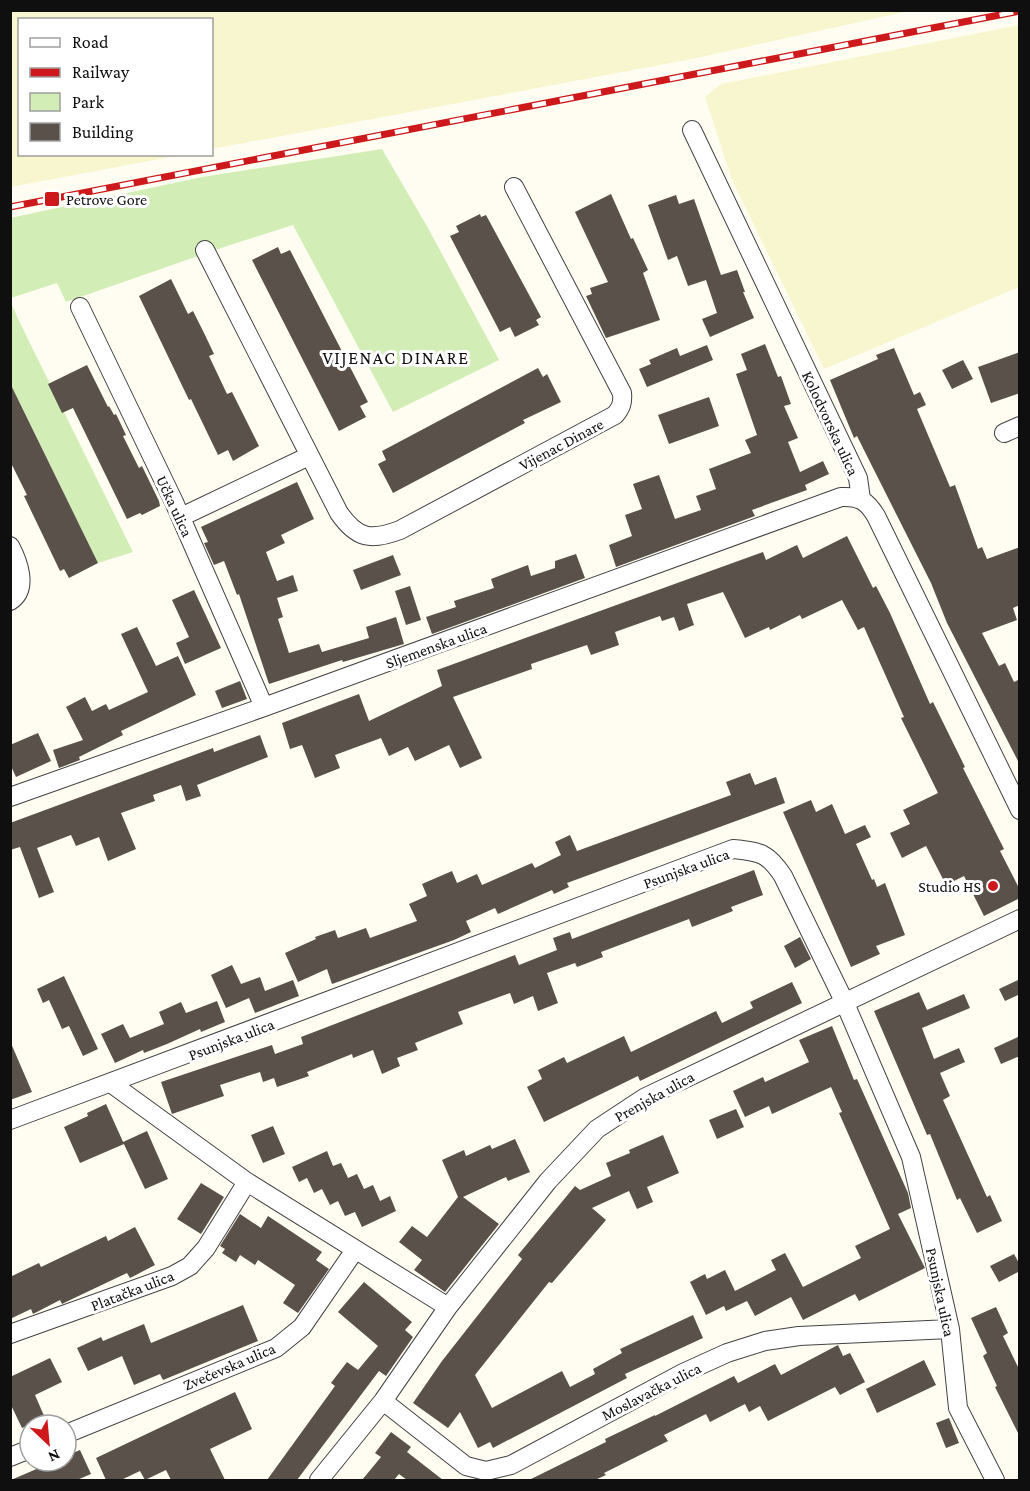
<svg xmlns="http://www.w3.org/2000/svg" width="1030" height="1491" viewBox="0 0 1030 1491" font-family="'Crimson Pro',serif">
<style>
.farmland{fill:#f8f6ce}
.green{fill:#d2eeb6}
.building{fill:#59514a}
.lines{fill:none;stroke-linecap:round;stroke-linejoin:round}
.minor-casing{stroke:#424242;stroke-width:20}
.minor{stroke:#fff;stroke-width:18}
.rail-casing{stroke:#cd191c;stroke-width:7}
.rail{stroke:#fff;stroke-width:4.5;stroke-dasharray:14;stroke-linecap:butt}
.poi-dot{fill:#cd191c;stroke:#fff;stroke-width:2}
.labels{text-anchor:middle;stroke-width:6;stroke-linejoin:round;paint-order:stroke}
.poi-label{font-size:16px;fill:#0f0f0f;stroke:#fff;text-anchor:start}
.street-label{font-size:16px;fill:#0f0f0f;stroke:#fff}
.neighbourhood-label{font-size:18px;letter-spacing:1.5px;fill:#0f0f0f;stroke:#fff}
</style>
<rect width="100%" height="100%" fill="#fffdf1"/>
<path class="farmland" d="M11,10H909V11L692,59L212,149V20H20V154L181,155L11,187Z
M1019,25V287L824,369L732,180L705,97L721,84Z"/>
<path class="green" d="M382,149L428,228L499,360L393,412L293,225L221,248L66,302L57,283L11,298L10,218L202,177Z
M10,301L21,325L133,552L98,563L19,401L11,392Z"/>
<path class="building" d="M611,194L631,239L633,238L648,270L643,273L660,320L606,338L586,296L592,294L590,288L608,282L575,212Z
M676,195L679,204L694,199L721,275L737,270L745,292H743L754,318L710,337L702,319L717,313L706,280L688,286L677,256L668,260L648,205Z
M480,214L481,217L486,215L541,317L536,320L539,325L515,337L510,327L500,332L450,236L459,232L456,226Z
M278,247L281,254L290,250L368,402L360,406L366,417L339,431L252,260Z
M171,279L188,314L193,311L205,335L214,354L209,356L227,394L232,392L259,446L233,461L228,450L218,455L191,399L189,400L139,296Z
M765,344L778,377L781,376L791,404L784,406L798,438L788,442L800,472L823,461L829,474L805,485L807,490L752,510L755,516L616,567L609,545L632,536L625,515L642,509L633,484L659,475L675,519L701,510L696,496L716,489L709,469L751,453L745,440L757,435L736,374L747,370L741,354Z
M707,345L713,360L647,387L639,369L651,364L649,360L677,348L680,356Z
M894,348L914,395L920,392L926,405L917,409L950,487L955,485L978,549L982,547L987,559L1020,547V605L1013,608L1017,620L982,633L999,666L1005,663L1014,682L1020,679V765L947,623L931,583L872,466L857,436L854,438L830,380L878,359L876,355Z
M1020,352V393L991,403L978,367Z
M963,360L973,379L952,389L942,370Z
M87,365L108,407L109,406L114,415L116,414L126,435L123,436L139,468L142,466L159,501L160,506L142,515L140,513L127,519L73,408L62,413L48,384Z
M538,368L543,377L547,374L561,402L523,420L525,423L393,493L378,464L386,460L382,451Z
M10,383L98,563L69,578L64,569L60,571L24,496L27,495L10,461Z
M709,397L719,426L669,444L658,415Z
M297,482L314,519L281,535L285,543L266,552L277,581L293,575L298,591L277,598L283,617L278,619L289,653L319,644L322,652L369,638L366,627L396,617L404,644L343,662L342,660L269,684L239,594L237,595L224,561L214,565L204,543L208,542L201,527Z
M847,536L873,588L876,586L890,613L930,704L933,702L965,767L963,768L1004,849L1000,851L1020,890V898L984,916L964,876L946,885L926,846L902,858L890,833L910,824L903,810L938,793L901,718L904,717L864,627L858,630L842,600L802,619L800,615L770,630L769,627L745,638L723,592L687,604L694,625L679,631L674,617L662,621L660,616L615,632L619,645L591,655L587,645L531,664L532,669L453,697L482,758L460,768L449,745L415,761L408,747L389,756L381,738L335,755L340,768L315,778L302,745L290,749L282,723L359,694L369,721L442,686L437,670L763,552L766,560L797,545L803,558Z
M576,554L585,578L432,634L426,617L456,607L454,601L494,588L491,579L528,565L531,576L555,568V561Z
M393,555L401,575L361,590L353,570Z
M410,586L421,620L406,625L395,591Z
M194,590L221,648L185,664L176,643L189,637L172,600Z
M137,627L156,666L178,656L196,695L121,731L123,735L79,757L80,760L59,768L53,750L83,740L66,707L85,697L92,711L106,704L109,710L148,692L121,634Z
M240,681L247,699L222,708L215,691Z
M38,733L51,761L16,777L10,764V745Z
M260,735L268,757L197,785L201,796L186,801L181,785L153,795L155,801L121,813L136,849L108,861L99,837L76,846L71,835L37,848L54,892L39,898L20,847L10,850V823L213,748L214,752Z
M750,773L755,785L776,777L785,803L567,883L569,887L554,894L552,890L498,914L495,908L466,921L471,932L454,940L332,984L327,969L298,982L285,953L316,939L315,937L335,930L338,938L366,928L370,938L417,921L409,904L427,896L422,884L452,871L457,883L477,874L482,885L532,863L535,868L561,855L555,842L570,835L577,851L731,795L726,782Z
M811,800L816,812L832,804L845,834L865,825L871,837L856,844L872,880L874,879L877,887L885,883L905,935L876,946L880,954L851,967L783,812Z
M754,870L763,895L731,907L733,911L692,927L689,919L601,952L603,957L577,967L575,963L547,973L558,1003L538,1011L533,996L514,1004L510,993L458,1012L463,1024L415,1043L418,1050L397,1058L400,1066L382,1074L373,1050L353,1058L352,1054L307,1072L309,1076L277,1087L274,1078L263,1082L260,1072L220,1085L224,1096L172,1114L161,1082L272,1045L275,1054L303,1044L301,1037L515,955L519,965L557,950L553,938L570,932L572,939Z
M800,937L811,959L795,968L784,946Z
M232,965L241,984L260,977L265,991L293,980L299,996L255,1013L249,998L226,1008L211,975Z
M64,976L98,1049L83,1056L69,1026L62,1029L49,1000L43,1003L37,989Z
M1020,979V994L1005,1001L999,989Z
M792,982L802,1003L640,1081L638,1076L544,1122L527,1087L542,1079L538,1070L564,1057L567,1063L624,1036L631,1052L716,1011L722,1023L753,1008L750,1002Z
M919,992L927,1010L964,994L970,1008L922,1028L934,1059L959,1048L965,1062L940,1073L950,1096L943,1100L987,1197L990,1195L1002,1221L977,1233L960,1198L957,1200L930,1134L927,1135L874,1011Z
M217,1001L225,1022L201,1032L200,1029L167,1044L144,1053L143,1050L115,1063L101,1034L123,1024L130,1038L164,1024L159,1012L181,1002L186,1013Z
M832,1026L854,1080L857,1079L908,1193L911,1208L898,1214L925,1268L859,1301L855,1294L803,1320L791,1297L755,1316L747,1301L726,1311L724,1306L706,1315L690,1282L705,1274L707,1279L725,1270L735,1291L776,1270L771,1260L785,1253L803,1287L861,1258L855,1246L890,1229L839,1113L842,1112L831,1087L772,1114L769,1106L745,1117L733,1091L763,1077L765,1082L809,1062L799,1040Z
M1020,1036V1056L1001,1064L994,1048Z
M10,1041L32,1092L10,1100Z
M106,1104L124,1144L80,1163L64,1127L88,1116L87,1113Z
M736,1109L744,1127L717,1139L709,1120Z
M273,1126L285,1154L263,1163L251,1135Z
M147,1131L168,1179L145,1189L123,1142Z
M663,1135L679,1173L647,1187L653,1202L637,1209L629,1191L592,1208L606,1220L552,1283L549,1282L475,1375L492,1408L562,1371L570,1387L595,1374L593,1369L622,1353L620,1349L693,1315L703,1338L625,1374L627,1378L493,1448L490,1442L478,1448L460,1412L448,1428L413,1403L442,1361L522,1259L518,1255L575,1186L580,1190L611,1176L606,1163L630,1153L629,1150Z
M515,1139L530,1172L508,1181L506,1177L463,1197L499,1224L445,1292L414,1270L422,1260L399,1242L412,1226L427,1237L458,1197L442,1160L464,1150L466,1156L490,1145L492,1149Z
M327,1151L333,1166L341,1163L348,1178L357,1174L364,1189L373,1185L380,1201L390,1196L396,1211L362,1227L355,1212L345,1216L338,1201L330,1205L322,1189L314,1193L307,1178L299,1182L292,1167Z
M201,1183L224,1197L201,1234L177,1219Z
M240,1214L261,1228L268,1216L322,1252L316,1260L329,1269L298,1313L283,1303L295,1285L258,1260L255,1265L240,1255L236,1262L222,1253L225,1249L220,1246Z
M135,1227L155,1265L130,1278L127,1273L68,1301L62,1304L60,1300L33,1314L31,1309L10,1319V1277L39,1263L41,1267L106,1236L108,1241Z
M1014,1254L1020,1265V1271L999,1282L990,1266Z
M364,1282L412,1322L405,1330L413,1337L386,1376L379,1371L297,1480H267L335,1386L331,1383L347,1362L358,1370L378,1346L338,1312Z
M243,1305L258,1341L163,1380L160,1374L134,1385L122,1356L88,1371L77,1348L101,1337L103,1341L144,1324L151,1343Z
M996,1307L1008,1333L1003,1336L1020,1371V1437L995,1387L997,1386L983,1356L987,1353L971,1318Z
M838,1345L843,1356L850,1353L865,1382L840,1395L835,1387L768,1421L760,1406L749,1412L745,1404L710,1422L706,1414L664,1435L668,1441L604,1473L606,1475L595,1480H529L606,1442L605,1439L655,1415V1416L734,1376L738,1383L775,1364L781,1375Z
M50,1358L62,1382L35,1395L45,1418L22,1428L10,1403V1377Z
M924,1360L936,1385L877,1413L866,1389Z
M235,1392L252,1429L210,1449L225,1480H171L166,1470L145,1480L140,1471L121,1480H106L96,1458Z
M949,1418L959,1443L946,1448L936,1423Z
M391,1432L411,1447L407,1452L443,1480H407L399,1474L394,1480H362L381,1457L375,1453Z
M80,1450L91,1474L77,1480H11L55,1461H66V1456Z"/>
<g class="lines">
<defs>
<path id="minor" d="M692,130L858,478L861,499
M205,250L339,513C357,539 371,541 400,530L615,415C621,408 623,403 622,393L514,187
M80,307L174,502L264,707
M1004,433L1020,426
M181,517L309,456
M10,546C18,561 29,589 10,601
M10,797L264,707L841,497C859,496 867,501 876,516L1020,810
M112,1084L247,1182L448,1307
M10,1120L733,849C760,852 767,852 783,876L844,1001L911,1157L950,1329L958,1408L995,1480
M10,1334L172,1276L190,1266L206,1248L247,1182
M383,1401L466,1466L486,1471L511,1465L683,1373L727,1353L765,1341L799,1336L950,1329
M66,1434L276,1348L302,1327L355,1250
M10,1457L30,1449
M319,1480L383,1401L448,1307L548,1181L597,1129L644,1098L1020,919"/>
</defs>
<use href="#minor" class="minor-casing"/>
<use href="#minor" class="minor"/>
<defs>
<path id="rail" d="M10,207L1020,11"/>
</defs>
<use href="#rail" class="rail-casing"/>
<use href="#rail" class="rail"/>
</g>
<g class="poi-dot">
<rect x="44" y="191" width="16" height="16" rx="3"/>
<circle cx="993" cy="886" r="6"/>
</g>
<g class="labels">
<g class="poi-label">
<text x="66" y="205">Petrove Gore</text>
<text x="981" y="892" text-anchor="end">Studio HS</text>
</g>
<g class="street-label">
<text transform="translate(831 423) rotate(65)" y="6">Kolodvorska ulica</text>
<text transform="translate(561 444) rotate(-28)" y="6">Vijenac Dinare</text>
<text transform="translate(175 506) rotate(65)" y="6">Učka ulica</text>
<text transform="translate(436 645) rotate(-20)" y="6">Sljemenska ulica</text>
<text transform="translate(686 868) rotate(-20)" y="6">Psunjska ulica</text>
<text transform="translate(231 1039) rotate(-21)" y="6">Psunjska ulica</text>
<text transform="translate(654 1096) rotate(-29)" y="6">Prenjska ulica</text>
<text transform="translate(132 1290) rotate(-21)" y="6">Platačka ulica</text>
<text transform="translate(941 1292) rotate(78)" y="6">Psunjska ulica</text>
<text transform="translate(229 1366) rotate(-23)" y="6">Zvečevska ulica</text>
<text transform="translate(651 1391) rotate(-27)" y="6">Moslavačka ulica</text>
</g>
<g class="neighbourhood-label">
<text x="396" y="364">VIJENAC DINARE</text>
</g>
</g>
<rect width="1030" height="1491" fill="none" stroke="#0f0f0f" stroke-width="24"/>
<rect x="18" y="18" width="195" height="138" fill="#ffffff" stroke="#9f9f9f" stroke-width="1.5"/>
<rect x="30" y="38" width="30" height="9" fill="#ffffff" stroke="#9f9f9f" stroke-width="1.5"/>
<text x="72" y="48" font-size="18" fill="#0f0f0f">Road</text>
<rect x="30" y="68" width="30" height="9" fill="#cd191c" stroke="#9f9f9f" stroke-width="1.5"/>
<text x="72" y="78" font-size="18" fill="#0f0f0f">Railway</text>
<rect x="30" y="93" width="30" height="18" fill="#d2eeb6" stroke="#9f9f9f" stroke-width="1.5"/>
<text x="72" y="108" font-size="18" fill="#0f0f0f">Park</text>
<rect x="30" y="123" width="30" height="18" fill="#59514a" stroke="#9f9f9f" stroke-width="1.5"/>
<text x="72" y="138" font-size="18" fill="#0f0f0f">Building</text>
<g transform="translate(48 1443) rotate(154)"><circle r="28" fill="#ffffff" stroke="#9f9f9f" stroke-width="1.5"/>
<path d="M0-4.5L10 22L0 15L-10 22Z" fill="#cd191c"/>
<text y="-9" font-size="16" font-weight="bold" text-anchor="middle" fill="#0f0f0f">N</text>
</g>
</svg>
